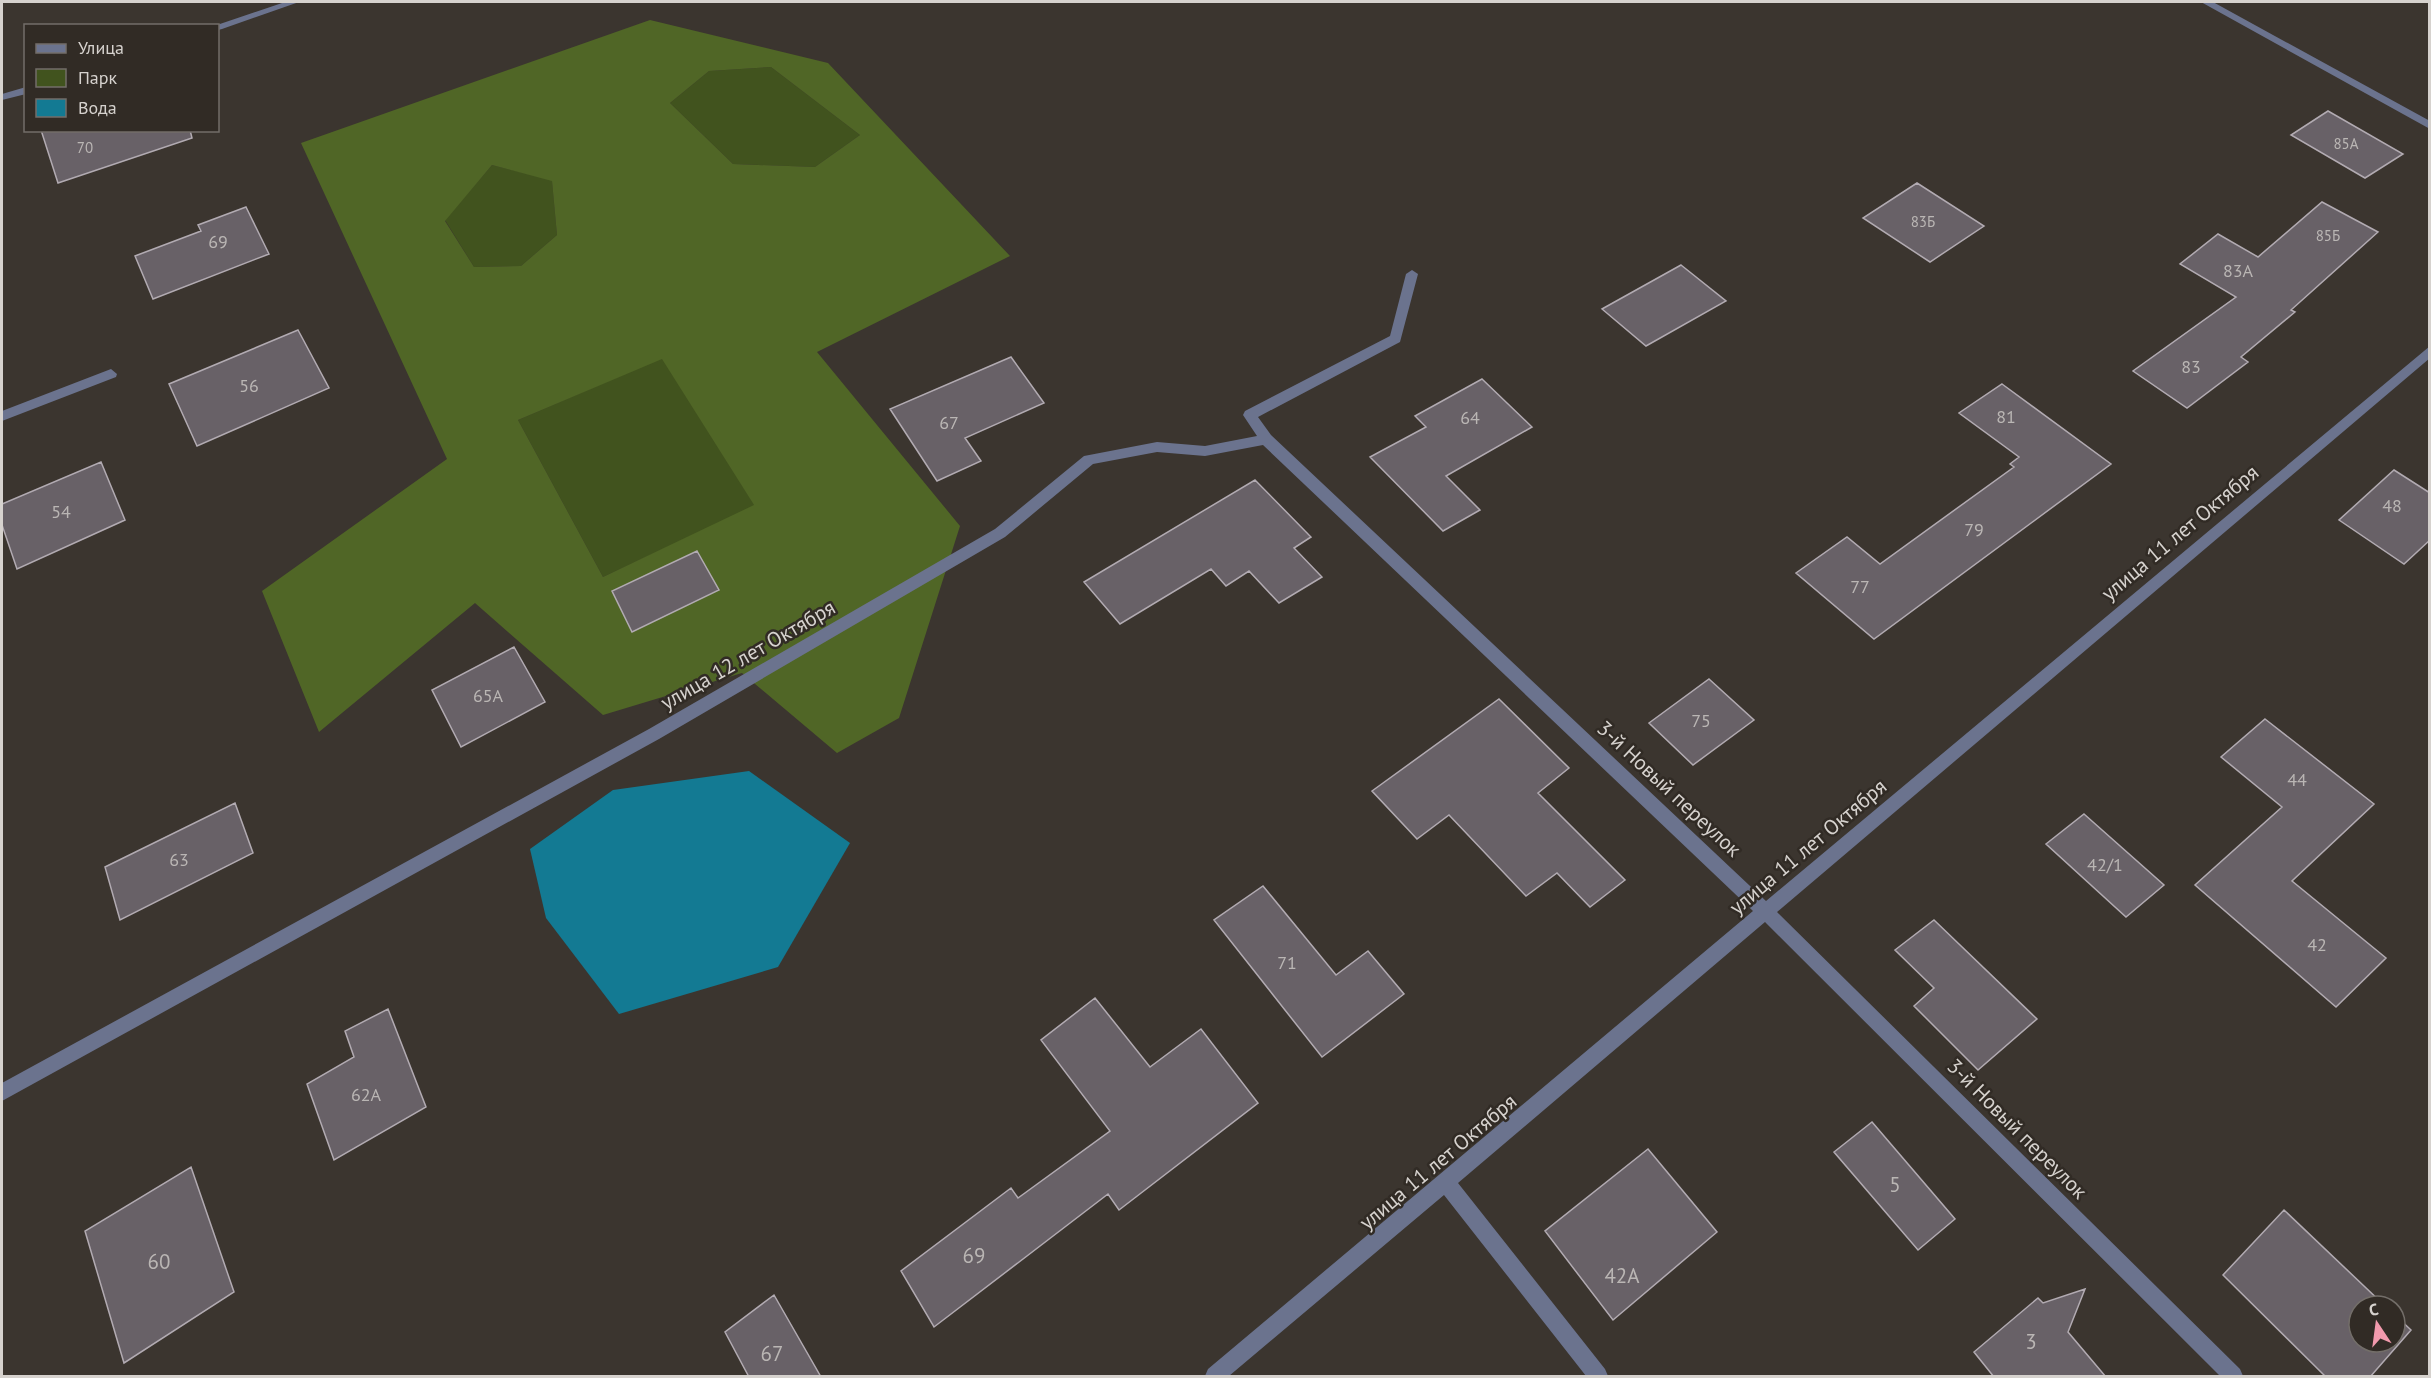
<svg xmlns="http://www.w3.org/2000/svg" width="2431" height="1378" viewBox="0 0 2431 1378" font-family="'PT Sans',sans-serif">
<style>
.green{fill:#41531e}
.forest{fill:#506626;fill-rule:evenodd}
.water{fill:#137a93}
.building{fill:#686167;stroke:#b2abb2;stroke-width:1.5}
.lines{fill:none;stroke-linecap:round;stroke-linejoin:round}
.minor{fill:#6b738e;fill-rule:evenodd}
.labels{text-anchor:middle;stroke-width:5;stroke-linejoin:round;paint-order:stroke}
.far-number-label{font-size:15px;fill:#bab6b4}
.number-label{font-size:18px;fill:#bab6b4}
.street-label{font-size:21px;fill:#d6d2ce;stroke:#312b25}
.near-number-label{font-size:21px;fill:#bab6b4}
</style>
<rect width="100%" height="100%" fill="#3b352f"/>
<path class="green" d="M771,67L860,135L815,167L733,164L670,103L709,71Z
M492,165L552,180L557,235L521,266L474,267L445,220Z
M662,358L755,506L603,577L518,420Z"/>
<path class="forest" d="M650,20L828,63L1010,256L817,352L960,526L899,718L837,753L742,673L603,715L475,603L319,732L262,591L447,459L301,143ZM771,67L860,135L815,167L733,164L670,103L709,71ZM492,165L552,181L557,235L521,266L474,267L445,221ZM662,359L754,505L603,577L518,420Z"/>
<path class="water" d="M749,771L850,843L778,967L619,1014L546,918L530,849L613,790Z"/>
<path class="building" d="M2328,111L2403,154L2365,178L2291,135Z
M41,130H190L192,138L58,183Z
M1917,183L1984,226L1930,262L1863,218Z
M2322,202L2378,232L2291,310L2295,312L2241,357L2248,362L2187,408L2133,371L2236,297L2180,264L2218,234L2258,257Z
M246,207L269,254L153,299L135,256L201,231L198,225Z
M1681,265L1726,301L1646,346L1602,309Z
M298,330L329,388L197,446L169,384Z
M1011,357L1044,403L965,438L981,461L937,481L890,409Z
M1482,379L1532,427L1446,476L1480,510L1443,531L1370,457L1426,427L1415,416Z
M2002,384L2111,464L1874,639L1796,573L1847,537L1880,564L2014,467L2010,464L2019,457L1959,413Z
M101,462L125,520L17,569L2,525V504Z
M2394,470L2430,493V540L2404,564L2339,520Z
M1255,480L1311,537L1294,548L1322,577L1279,603L1249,571L1226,586L1211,569L1120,624L1084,582Z
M697,551L719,590L632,632L612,591Z
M514,647L545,702L461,747L432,690Z
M1709,679L1754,720L1693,765L1649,723Z
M1499,699L1569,768L1538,793L1625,880L1590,907L1557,873L1526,896L1449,815L1417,839L1372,791Z
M2265,719L2374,804L2292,881L2386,958L2336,1007L2195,885L2282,807L2221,757Z
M235,803L253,853L120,920L105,867Z
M2084,814L2164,885L2126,917L2046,844Z
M1263,886L1336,975L1368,951L1404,994L1322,1057L1214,920Z
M1934,920L2037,1019L1978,1070L1914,1006L1934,988L1895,950Z
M1095,998L1150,1067L1201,1029L1258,1103L1119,1210L1108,1194L934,1327L901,1271L1011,1188L1018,1198L1110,1131L1041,1040Z
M388,1009L426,1107L334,1160L307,1084L354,1057L345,1031Z
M1872,1122L1955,1219L1918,1250L1834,1152Z
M1648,1149L1717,1232L1613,1320L1545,1231Z
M191,1167L234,1292L124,1363L85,1231Z
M2284,1210L2385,1306H2359V1342H2395V1315L2411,1330L2370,1377H2326L2223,1275Z
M2085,1289L2068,1332L2106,1377H1994L1974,1352L2038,1298L2043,1303Z
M774,1295L821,1377H749L725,1332Z"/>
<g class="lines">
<path class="minor" d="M285,2H299L222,29L218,30V26H214Z
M2201,2H2213L2430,121V129Z
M26,87V94L2,100V94Z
M1412,270L1418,274L1400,342L1258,417L1271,435L1766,901L2430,346V358L1777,912L2240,1369L2243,1376H2220L1765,922L1458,1183L1605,1369L1608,1376H1586L1444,1195L1229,1376H1205L1208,1369L1753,911L1263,445L1205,456L1157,452L1093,464L1005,537L659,739L2,1101V1083L649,729L995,529L1084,456L1157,442L1205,446L1257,436L1243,415L1245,411L1390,336L1406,274Z
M111,369L117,374L116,377L2,421V411Z"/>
</g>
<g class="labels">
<g class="far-number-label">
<text x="2346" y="149">85А</text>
<text x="85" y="153">70</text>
<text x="1923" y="227">83Б</text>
<text x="2328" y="241">85Б</text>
</g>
<g class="number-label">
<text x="218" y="248">69</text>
<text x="2238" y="277">83А</text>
<text x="2191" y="373">83</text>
<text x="249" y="392">56</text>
<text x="2006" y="423">81</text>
<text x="1470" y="424">64</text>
<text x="949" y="429">67</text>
<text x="2392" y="512">48</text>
<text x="61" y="518">54</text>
<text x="1974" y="536">79</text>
<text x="1860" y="593">77</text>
<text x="488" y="702">65А</text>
<text x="1701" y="727">75</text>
<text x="2297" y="786">44</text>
<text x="179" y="866">63</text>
<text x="2105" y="871">42/1</text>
<text x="2317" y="951">42</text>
<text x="1287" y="969">71</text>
<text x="366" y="1101">62А</text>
</g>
<g class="street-label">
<text transform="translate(2180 533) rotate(-40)" y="7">улица 11 лет Октября</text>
<text transform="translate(748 655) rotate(-30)" y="7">улица 12 лет Октября</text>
<text transform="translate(1669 789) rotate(43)" y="7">3-й Новый переулок</text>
<text transform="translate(1808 847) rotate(-40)" y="7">улица 11 лет Октября</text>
<text transform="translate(2017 1129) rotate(45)" y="7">3-й Новый переулок</text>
<text transform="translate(1438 1162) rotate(-40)" y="7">улица 11 лет Октября</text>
</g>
<g class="near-number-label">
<text x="1895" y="1192">5</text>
<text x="974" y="1263">69</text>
<text x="159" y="1269">60</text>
<text x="1622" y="1283">42А</text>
<text x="2031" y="1349">3</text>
<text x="772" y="1361">67</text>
</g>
</g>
<rect width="2431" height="1378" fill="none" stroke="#d6d2ce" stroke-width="6"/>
<rect x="24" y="24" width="195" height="108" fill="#312b25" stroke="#736e69" stroke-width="1.5"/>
<rect x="36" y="44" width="30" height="9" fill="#6b738e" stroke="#736e69" stroke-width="1.5"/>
<text x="78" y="54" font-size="18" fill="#d6d2ce">Улица</text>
<rect x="36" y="69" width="30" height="18" fill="#41531e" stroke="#736e69" stroke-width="1.5"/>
<text x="78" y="84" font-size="18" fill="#d6d2ce">Парк</text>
<rect x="36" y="99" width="30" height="18" fill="#137a93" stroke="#736e69" stroke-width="1.5"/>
<text x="78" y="114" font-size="18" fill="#d6d2ce">Вода</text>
<g transform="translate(2377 1324) rotate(347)"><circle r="28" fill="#312b25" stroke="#736e69" stroke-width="1.5"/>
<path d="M0-4.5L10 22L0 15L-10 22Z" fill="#f29aad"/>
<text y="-9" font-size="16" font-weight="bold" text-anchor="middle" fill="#d6d2ce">С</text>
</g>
</svg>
